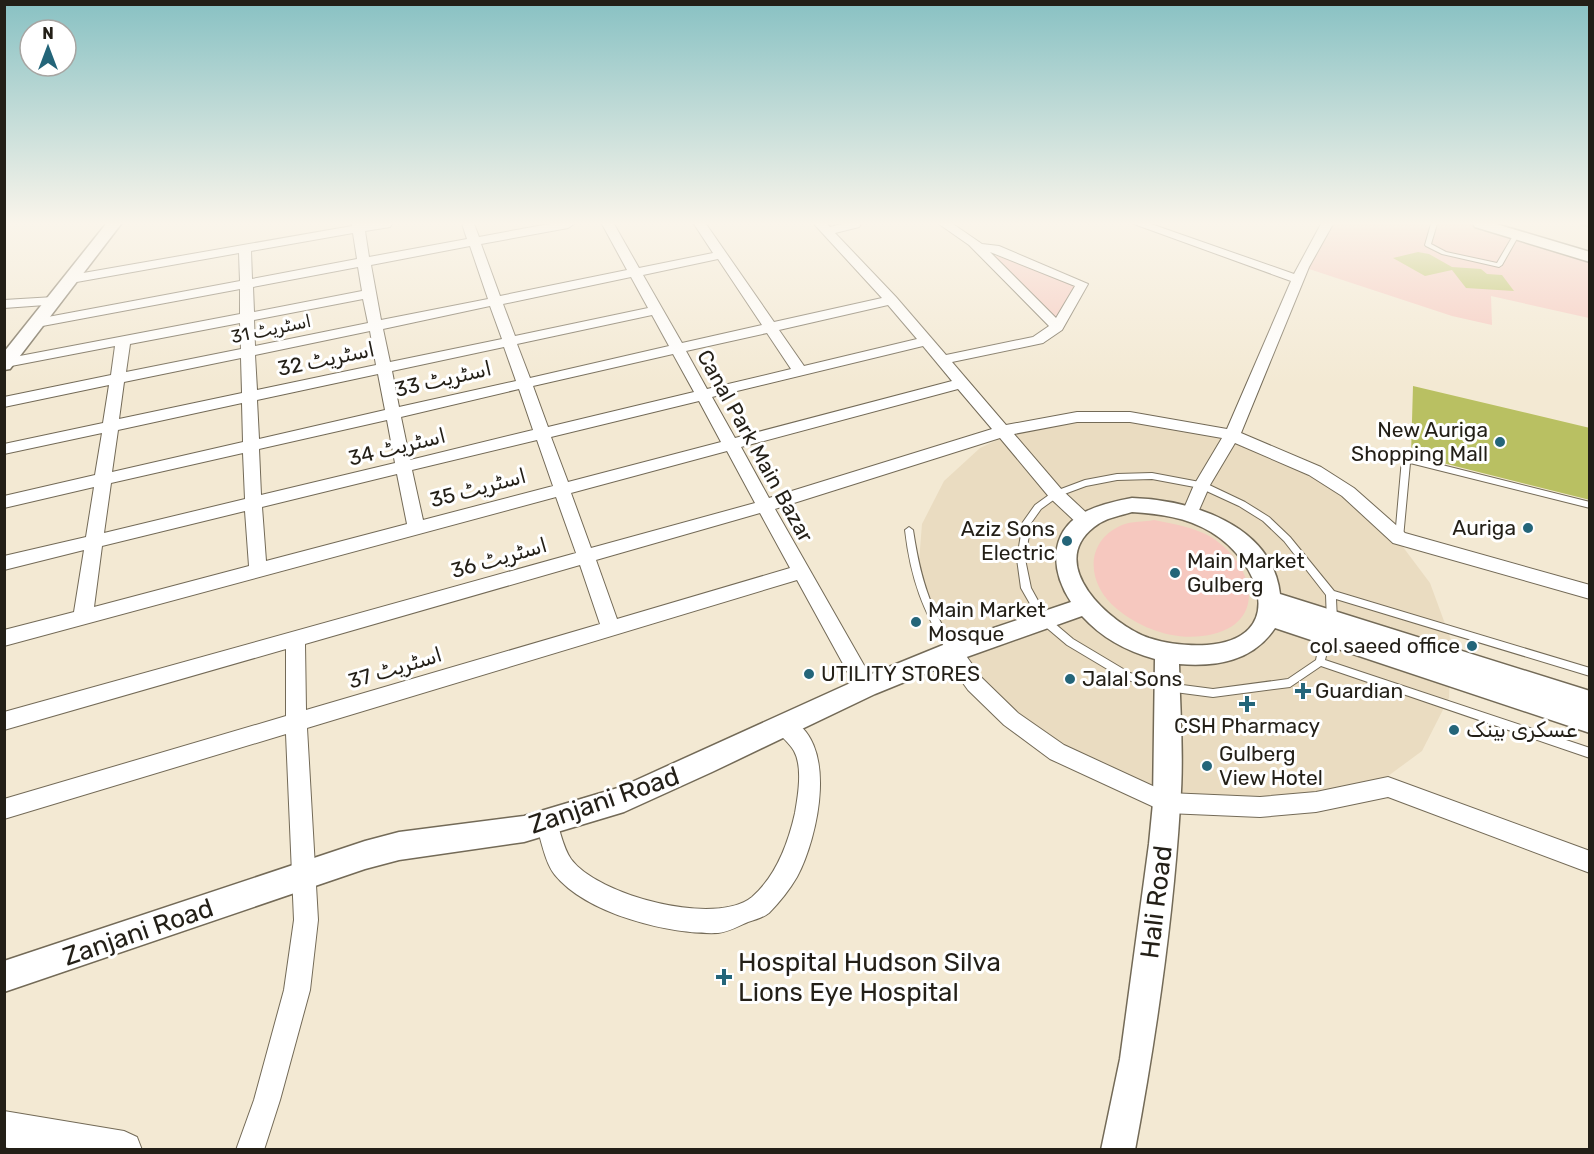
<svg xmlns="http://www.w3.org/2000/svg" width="1594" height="1154" viewBox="0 0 1594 1154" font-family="Rubik,'Noto Sans Arabic',sans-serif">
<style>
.built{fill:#eadcc1}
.green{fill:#f6c8bf}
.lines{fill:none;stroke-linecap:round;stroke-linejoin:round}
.stream{stroke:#98d58b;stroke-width:4}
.building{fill:#b9c062}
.service-casing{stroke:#736a57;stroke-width:2}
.minor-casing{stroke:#736a57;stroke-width:2}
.tertiary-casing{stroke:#736a57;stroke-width:3}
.secondary-casing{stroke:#736a57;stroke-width:2}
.service{fill:#fff;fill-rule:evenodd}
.minor{fill:#fff;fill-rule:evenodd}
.tertiary{fill:#fff;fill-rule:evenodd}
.secondary{fill:#fff;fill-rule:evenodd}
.poi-dot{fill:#246579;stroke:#fff;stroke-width:2}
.labels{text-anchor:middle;stroke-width:6;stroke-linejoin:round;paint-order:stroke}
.far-street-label{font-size:18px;fill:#231f17;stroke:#fff}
.street-label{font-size:21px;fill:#231f17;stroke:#fff}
.poi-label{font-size:21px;fill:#231f17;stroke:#fff;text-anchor:start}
.near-street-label{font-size:26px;fill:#231f17;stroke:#fff}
.near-poi-label{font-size:26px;fill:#231f17;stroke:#fff;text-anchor:start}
</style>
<rect width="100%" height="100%" fill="#f3e9d3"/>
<path class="built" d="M1083,414H1143L1207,425L1270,447L1330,479L1391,531L1430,583L1451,640L1449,698L1422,751L1369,790L1293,811L1115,785L974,690L935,632L918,575L922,524L944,481L980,448L1028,426Z"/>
<path class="green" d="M1327,224H1480L1589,257V318L1491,296L1492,325L1452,316L1303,267Z
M991,254L1072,281L1076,288L1054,319Z
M1154,520C1174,524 1193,527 1211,537C1257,566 1269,628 1202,636C1172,640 1140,628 1117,609C1087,585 1083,542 1122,525C1132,521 1144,522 1154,520Z"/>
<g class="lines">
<path class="stream" d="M1582,224L1590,226"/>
</g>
<path class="building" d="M1418,252L1429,254L1452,267L1481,269L1487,274L1502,275L1514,291L1466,288L1452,270L1425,276L1393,258Z
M1413,386L1590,428V500L1411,455Z"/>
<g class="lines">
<defs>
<path id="service" d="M1431,224H1437L1431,244L1446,252L1497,263L1514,234L1519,235L1502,265L1499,267L1442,254L1426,246L1425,245Z
M1406,456L1590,502V508L1410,463L1403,538L1399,541L1395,538L1402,459Z
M1152,473L1205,483L1245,502L1269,517L1290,537L1334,591L1590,668V676L1336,599L1337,621L1335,624H1329L1327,621L1326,595L1284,541L1263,521L1239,506L1200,488L1152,479L1117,480L1086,486L1059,496L1041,509L1031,523L1025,559L1031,588L1047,617L1073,639L1130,673L1167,683L1213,689L1288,679L1316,660L1321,636L1323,633L1326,632L1329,633L1331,636L1325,660L1590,748V758L1321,666L1290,687L1213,697L1167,691L1124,679L1067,645L1041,623L1021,588L1017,559L1023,522L1035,505L1053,492L1085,480L1117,474Z
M909,527L913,530C917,556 922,582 933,607C940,622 949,637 957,652L955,655L952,656L949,655C923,610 911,581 905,530Z"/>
<path id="minor" d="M352,224H392L390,227L365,231L369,257L467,239L462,224H474L479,237L549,224H574L568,228L481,244L500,296L627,270L602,224H614L639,268L713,253L694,224H706L774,322L882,298L814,224H827L830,227L842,224H861L859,227L835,233L896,297L946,355L1033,337L1049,326L969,245L939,224H953L982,244L999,246L1088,284L1062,330L1043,343L952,362L1006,425L1077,412H1130L1227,429L1291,281L1134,224H1151L1294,274L1321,224H1333L1309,267L1241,433L1321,467L1354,488L1405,533L1590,585V599L1393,543L1342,496L1309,475L1235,443L1210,485L1196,517H1184L1182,513L1194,485L1222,438L1130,422H1077L1014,434L1062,490L1092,518L1095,522L1092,526L1086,528L1080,526L1050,498L1000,438L775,509L873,681L876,687L873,693L866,695L859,693L797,580L307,728L318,920L310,990L280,1100L264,1150H236L254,1100L284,990L294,920L286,734L4,819V799L286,716V649L4,730V712L576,553L556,497L4,646V630L74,612L84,550L4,570V556L86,537L94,487L4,508V496L95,475L102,433L4,454V444L103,423L109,385L4,407V397L111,375L115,346L6,367L4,359L240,314V289L37,327L32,326L30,323L37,319L240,281L239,253L71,283L66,282L65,279L66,276L352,226ZM353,233L357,259L252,279L251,251ZM470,246L488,299L381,320L371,265ZM990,252L1075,286L1056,318ZM718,259L762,325L682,343L643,275ZM358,267L362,291L254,312L253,287ZM631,277L648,308L515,336L503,304ZM363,299L368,323L255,346L254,320ZM888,305L917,339L804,366L779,330ZM490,306L502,339L390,362L383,329ZM652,315L669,346L530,378L517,344ZM240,323L241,349L126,372L130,344ZM370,331L376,365L257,390L255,355ZM767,333L791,369L707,389L686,351ZM923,346L952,381L735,438L712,397ZM504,347L516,381L399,407L392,371ZM673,354L694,392L548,427L533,386ZM241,358L242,393L119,419L124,382ZM378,374L385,410L259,439L257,400ZM519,389L533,430L410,460L401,417ZM958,389L992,429L769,498L741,447ZM699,401L721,442L568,482L551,437ZM242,403L243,442L112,472L118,430ZM387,420L395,463L261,495L259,449ZM537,440L553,486L423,520L412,470ZM727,451L755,503L591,548L571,493ZM243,453L245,499L104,533L111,483ZM397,474L407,524L266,561L262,507ZM245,511L249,566L94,607L102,546ZM760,513L790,568L617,619L596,560ZM580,565L600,624L306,710L305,644Z
M54,297L61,301L59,304L4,308V300Z
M952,644L959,646L982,678L1018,713L1064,745L1168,793L1260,797L1316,792L1388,777L1590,851V873L1388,797L1316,812L1260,817L1167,813L1050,759L1004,725L968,690L945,658L942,652L945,646Z
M785,717C841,737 818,838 797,877C790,889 778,904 769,913C764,917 755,920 748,922C739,926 728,932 718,933C670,935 587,914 555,875C545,863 541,839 536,824L539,817L547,813L555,817C560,829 563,848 571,859C597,895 715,927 752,897C776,876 788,844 795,813C798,796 803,767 794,751C789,742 779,736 775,726L778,720Z"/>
<path id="tertiary" d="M106,224H121L10,369L4,370V352Z
M1473,224H1496L1590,252V262L1475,227Z
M1132,498C1190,500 1272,524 1280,594L1590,691V733L1275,628C1253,661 1217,667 1179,664C1180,711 1184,759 1180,806C1173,920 1156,1037 1135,1150H1101L1120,1059L1149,844L1153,803L1155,659C1126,651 1102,638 1082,616L961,659L875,694L712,772L624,812L524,842L399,860L365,869L4,992V961L365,841L399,832L524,816L621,787L857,680L943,645L1071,602C1051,572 1048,533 1083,513C1098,505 1116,501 1132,498ZM1132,512C1160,514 1186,517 1211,532C1261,562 1288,639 1207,645C1188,646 1167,644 1149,638C1110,624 1045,565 1094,527C1105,518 1119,516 1132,512Z"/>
<path id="secondary" d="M4,1111L124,1131L137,1137L142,1150H16L4,1147Z"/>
</defs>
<use href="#service" class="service-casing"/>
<use href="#minor" class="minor-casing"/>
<use href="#tertiary" class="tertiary-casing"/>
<use href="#secondary" class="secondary-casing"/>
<use href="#service" class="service"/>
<use href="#minor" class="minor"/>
<use href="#tertiary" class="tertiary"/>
<use href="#secondary" class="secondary"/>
</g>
<linearGradient id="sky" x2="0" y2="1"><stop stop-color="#88c1c3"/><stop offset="0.58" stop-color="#faf5eb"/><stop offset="1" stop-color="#faf5eb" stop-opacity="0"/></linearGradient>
<rect width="1594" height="385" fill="url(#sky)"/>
<g class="poi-dot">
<circle cx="1500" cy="442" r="6"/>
<circle cx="1528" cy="528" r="6"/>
<circle cx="1067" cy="541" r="6"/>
<circle cx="1175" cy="573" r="6"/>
<circle cx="916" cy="622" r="6"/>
<circle cx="1472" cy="646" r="6"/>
<circle cx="809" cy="674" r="6"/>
<circle cx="1070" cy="679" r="6"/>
<path d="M1300 682h6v6h6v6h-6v6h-6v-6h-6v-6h6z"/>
<path d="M1244 695h6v6h6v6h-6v6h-6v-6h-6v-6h6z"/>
<circle cx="1454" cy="730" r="6"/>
<circle cx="1207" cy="766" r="6"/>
<path d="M721 968h6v6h6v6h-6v6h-6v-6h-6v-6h6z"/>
</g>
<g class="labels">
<g class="far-street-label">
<text transform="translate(271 329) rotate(-12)" y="6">اسٹریٹ 31</text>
</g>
<g class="street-label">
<text transform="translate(326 359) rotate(-12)" y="7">اسٹریٹ 32</text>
<text transform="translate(443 379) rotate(-13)" y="7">اسٹریٹ 33</text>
<text transform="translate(755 446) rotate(61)" y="7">Canal Park Main Bazar</text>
<text transform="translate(397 447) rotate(-14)" y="7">اسٹریٹ 34</text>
<text transform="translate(478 488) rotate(-15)" y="7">اسٹریٹ 35</text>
<text transform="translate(499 558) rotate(-16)" y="7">اسٹریٹ 36</text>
<text transform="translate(395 668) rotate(-17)" y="7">اسٹریٹ 37</text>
</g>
<g class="poi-label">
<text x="1488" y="437" text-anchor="end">New Auriga<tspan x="1488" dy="24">Shopping Mall</tspan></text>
<text x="1516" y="535" text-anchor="end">Auriga</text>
<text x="1055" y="536" text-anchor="end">Aziz Sons<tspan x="1055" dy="24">Electric</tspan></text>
<text x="1187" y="568">Main Market<tspan x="1187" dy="24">Gulberg</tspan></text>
<text x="928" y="617">Main Market<tspan x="928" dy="24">Mosque</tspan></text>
<text x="1460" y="653" text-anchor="end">col saeed office</text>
<text x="821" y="681">UTILITY STORES</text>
<text x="1082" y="686">Jalal Sons</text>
<text x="1315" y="698">Guardian</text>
<text x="1247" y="733" text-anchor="middle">CSH Pharmacy</text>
<text x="1466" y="737">عسکری بینک</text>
<text x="1219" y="761">Gulberg<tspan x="1219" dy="24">View Hotel</tspan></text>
</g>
<g class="near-street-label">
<text transform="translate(604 800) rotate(-19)" y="9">Zanjani Road</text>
<text transform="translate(1156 902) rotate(-83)" y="9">Hali Road</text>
<text transform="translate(138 932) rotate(-19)" y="9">Zanjani Road</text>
</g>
<g class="near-poi-label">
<text x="738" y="971">Hospital Hudson Silva<tspan x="738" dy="30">Lions Eye Hospital</tspan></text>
</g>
</g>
<rect width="1594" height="1154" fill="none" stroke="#231f17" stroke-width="12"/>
<g transform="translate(48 48)"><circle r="28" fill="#ffffff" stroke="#a7a5a2" stroke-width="1.5"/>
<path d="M0-4.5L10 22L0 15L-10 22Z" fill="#246579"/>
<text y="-9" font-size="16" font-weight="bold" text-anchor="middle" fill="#231f17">N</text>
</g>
</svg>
